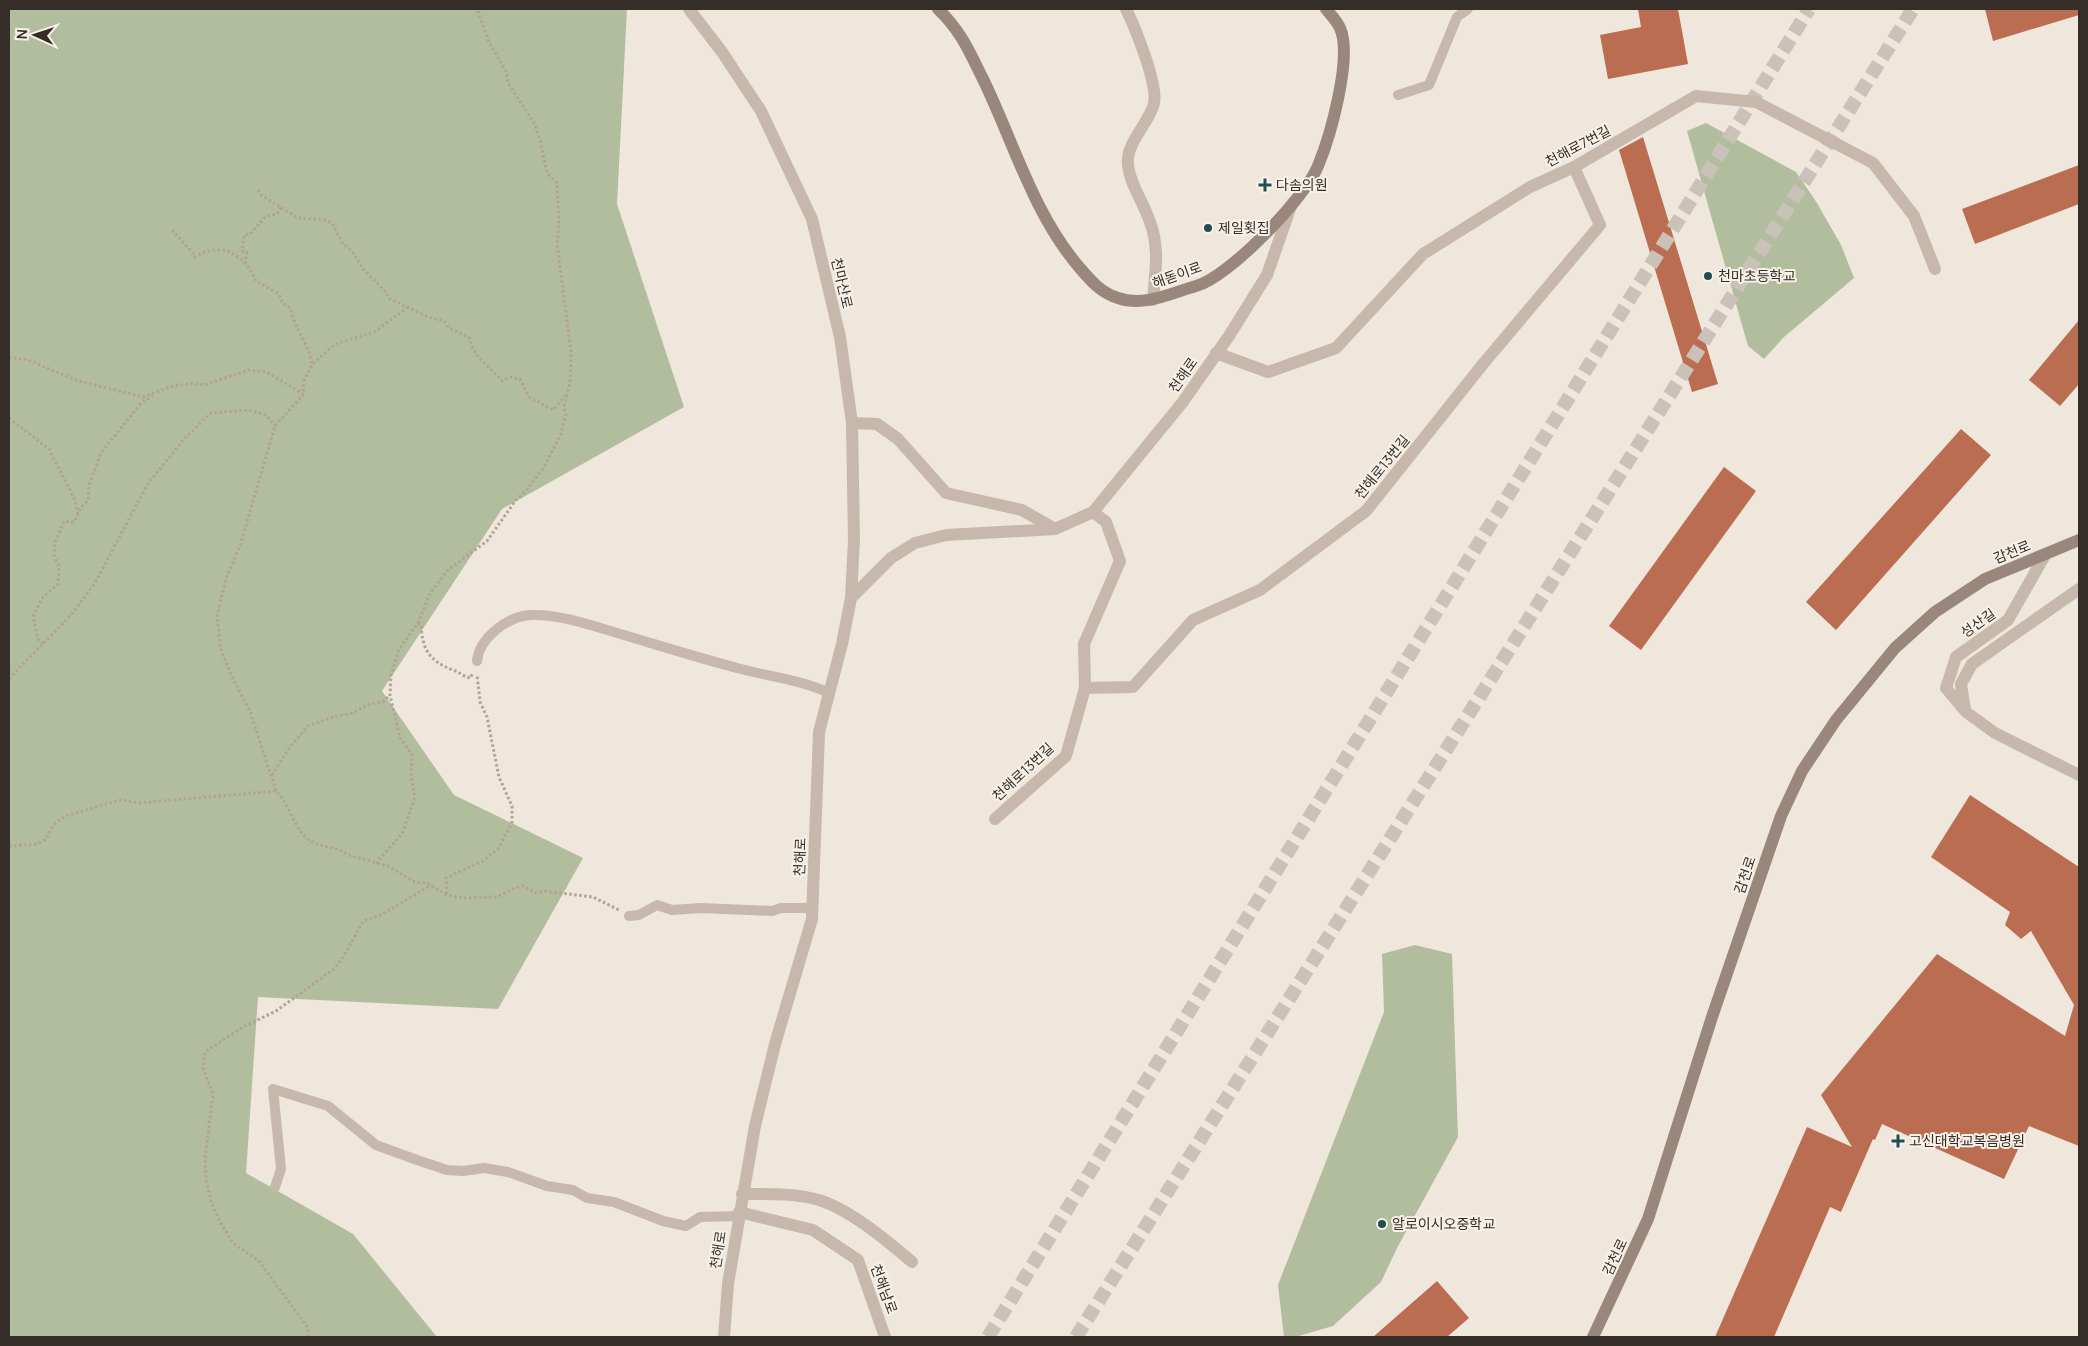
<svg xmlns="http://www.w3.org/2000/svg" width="2088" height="1346" viewBox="0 0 2088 1346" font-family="Manrope,'Noto Sans KR',sans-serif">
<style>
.green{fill:#b2bd9e}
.building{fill:#ba6d50}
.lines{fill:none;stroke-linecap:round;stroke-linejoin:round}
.trunk-tunnel{stroke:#cac2b8;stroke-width:14;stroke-dasharray:14 7;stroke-linecap:butt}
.path{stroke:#b2a294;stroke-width:3;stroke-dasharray:2.5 2.5;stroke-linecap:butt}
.service{stroke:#c6b8aa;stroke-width:10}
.minor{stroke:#c6b8aa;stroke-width:12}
.tertiary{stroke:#c6b8aa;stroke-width:12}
.secondary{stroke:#9a877b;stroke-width:12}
.poi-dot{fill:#224d52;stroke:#f8f1e8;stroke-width:2}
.labels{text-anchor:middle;stroke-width:4;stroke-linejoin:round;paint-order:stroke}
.street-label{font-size:14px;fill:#342d28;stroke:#f8f1e8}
.poi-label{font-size:14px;fill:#342d28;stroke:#f8f1e8;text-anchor:start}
</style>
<rect width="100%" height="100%" fill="#efe7dc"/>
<path class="green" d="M9,9H627L617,204L684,407L502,509L382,691L454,795L583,858L498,1009L258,997L246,1173L353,1234L437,1337H9Z
M1706,123L1796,172L1817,203L1841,245L1854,278L1784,337L1764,359L1748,346L1687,131Z
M1415,945L1452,954L1458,1137L1397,1248L1381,1282L1333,1326L1295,1337H1284L1278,1285L1384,1012L1382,954Z"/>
<path class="building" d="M1638,9H1678L1688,64L1608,79L1600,35L1641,27Z
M1985,9H2079V15L1993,41Z
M1643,137L1718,384L1692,392L1619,150Z
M2079,165V204L1975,244L1962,209Z
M2079,320V384L2060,406L2029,380Z
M1961,429L1991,455L1836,630L1806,602Z
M1724,467L1756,491L1641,650L1609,626Z
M1970,795L2079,867V1146L2029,1126L2004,1179L1882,1124L1875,1140L1873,1139L1841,1212L1830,1207L1774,1337H1715L1807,1127L1852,1147L1821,1095L1937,954L2065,1036L2074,1005L2031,931L2021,939L2005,925L2010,912L1931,857Z
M1437,1281L1469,1318L1447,1337H1373Z"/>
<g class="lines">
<path class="trunk-tunnel" d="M988,1337L1809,9
M1076,1337L1913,9"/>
<path class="path" d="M258,190L261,195L298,218L327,220L333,225L343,244L352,251L363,269L386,292L388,298L428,317L444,321L449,328L469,337C475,361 488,364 502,381L510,377L520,379L529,397L553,410L565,396
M172,230L193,253L194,257C198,256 201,253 205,252C230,244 247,260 256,281L279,294L282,302L291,309C293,327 310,345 312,365
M245,264L247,252L242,251L244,235L250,234L266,216L277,214L281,208
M408,307L374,332L335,344L312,365L304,380L303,395L275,426L240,546L227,576L220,602L217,616L221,650L233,679L250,711L276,791C289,803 294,829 309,840C321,848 338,846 348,855L388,866L415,882L427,883L447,895L464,898L497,897L514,888L523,886L535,893L544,891L593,897L619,910
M9,357L28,360L78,381L143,397L169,387L192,383L204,385L249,370L267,372L303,394
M9,418L49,449L75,500L78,514
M418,623L421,624C422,649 429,661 453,670C460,672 463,677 471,678L472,673
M43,644L38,639L33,616L43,597L58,584L59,567L54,555L55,543L64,521L74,522L81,507L88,501L89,485L101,453L141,403L153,396
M9,679L71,615L95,583L147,485L184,439L211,413L249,410L266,415L275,426
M272,775L289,748L308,726L333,717L353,713L369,704L383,702L390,695
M9,846L37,844L46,839L53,826L65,816L121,800L139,803L276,791
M377,864L380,858L402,834L415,797L411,777L412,754L400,738L390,695L391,675L399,649L418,623L430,593L448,570L487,541L516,500L526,491L544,467L561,434L566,414L564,407L570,383L571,352L557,243L559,226L557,183L547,173L540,139L534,123L508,83L506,71L489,42L477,9
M447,894L446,878L483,861L499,848L512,822V806L499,777L487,717L480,702L477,674
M308,1337V1328L259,1261L233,1243L219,1220L211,1201L206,1179L205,1158L213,1094L203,1068L205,1052L241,1028L276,1011L334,969L345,954L363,921L381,915L431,885"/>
<path class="service" d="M1398,95L1429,85L1457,17L1468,9
M477,661C479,638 508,616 531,615C559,614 590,625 617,633C658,645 699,658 741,669C771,677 801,680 829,693
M629,916L639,915L657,905L672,910L701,908L772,911L781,908H813
M275,1187L281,1169L273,1089L328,1106L376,1145L417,1160L447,1170L463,1171L484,1168L508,1172L547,1186L573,1190L587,1198L614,1202L663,1221L686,1226L700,1217L739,1216"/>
<path class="minor" d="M1126,9C1135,27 1158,84 1154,103C1151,121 1125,143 1128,165C1130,185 1144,203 1150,222C1160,248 1155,274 1153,300
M1216,353L1268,372L1336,348L1423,254L1530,187L1574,167L1696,96L1756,102L1873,163L1914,216L1935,269
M852,423L877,424L898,439L946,493L1022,510L1055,529
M2045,555L2008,620L1956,657L1946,688L1966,712L1995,733L2079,775
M1085,688L1133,687L1193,620L1260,590L1366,511L1483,364L1600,225L1574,167
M1965,710L1961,684L1972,664L2079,589
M995,819L1066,756L1085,688L1084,644L1120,561L1106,522L1093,512
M742,1194C767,1194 795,1193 819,1200C851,1210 887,1241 912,1262"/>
<path class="tertiary" d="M689,9L722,52L761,111L812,219L840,337L852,423L854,539L851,598
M739,1212L813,1230L858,1260L885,1337
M724,1337L728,1284L755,1126L775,1044L812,919L819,732L842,644L851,598L891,558L915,543L946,535L1055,529L1093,512L1182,403L1229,336L1267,275L1291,206"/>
<path class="secondary" d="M938,9C961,31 969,51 983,79C1014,143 1033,213 1079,267C1090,280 1101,293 1118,298C1145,307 1171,293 1196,286C1229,277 1305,198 1318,166C1330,137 1353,57 1340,28C1337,21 1331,15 1326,9
M1593,1337L1648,1219L1712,1017L1781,816L1802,771L1836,720L1895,648L1935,612L1985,579L2079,540"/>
</g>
<g class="poi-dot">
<path d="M1262.5 177.5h5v5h5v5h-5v5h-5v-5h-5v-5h5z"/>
<circle cx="1208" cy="228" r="5"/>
<circle cx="1708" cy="276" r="5"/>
<path d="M1895.5 1133.5h5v5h5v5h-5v5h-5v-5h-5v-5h5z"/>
<circle cx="1382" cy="1224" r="5"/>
</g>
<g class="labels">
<g class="street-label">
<text transform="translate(1578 146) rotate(-28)" y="5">천해로7번길</text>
<text transform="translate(1177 275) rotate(-20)" y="5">해돋이로</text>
<text transform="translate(842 283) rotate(77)" y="5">천마산로</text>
<text transform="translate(1183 375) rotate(-55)" y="5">천해로</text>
<text transform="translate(1382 467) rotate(-51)" y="5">천해로13번길</text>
<text transform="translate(2012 552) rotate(-22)" y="5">감천로</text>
<text transform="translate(1978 623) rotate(-35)" y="5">성산길</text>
<text transform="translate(1023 772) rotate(-43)" y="5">천해로13번길</text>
<text transform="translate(800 857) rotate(-88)" y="5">천해로</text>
<text transform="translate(1745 875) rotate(-71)" y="5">감천로</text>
<text transform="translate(718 1250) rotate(-81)" y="5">천해로</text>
<text transform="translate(1615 1257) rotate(-65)" y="5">감천로</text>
<text transform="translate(884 1289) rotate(70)" y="5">천해남로</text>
</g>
<g class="poi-label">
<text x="1276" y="190">다솜의원</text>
<text x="1218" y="233">제일횟집</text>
<text x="1718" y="281">천마초등학교</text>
<text x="1909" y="1146">고신대학교복음병원</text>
<text x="1392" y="1229">알로이시오중학교</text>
</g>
</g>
<rect width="2088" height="1346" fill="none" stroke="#342d28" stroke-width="20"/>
<g transform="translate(35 35) rotate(273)" stroke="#f8f1e8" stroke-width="4" paint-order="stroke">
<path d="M0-4L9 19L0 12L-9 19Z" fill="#342d28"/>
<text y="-8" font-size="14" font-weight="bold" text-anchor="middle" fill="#342d28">N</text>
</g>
</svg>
